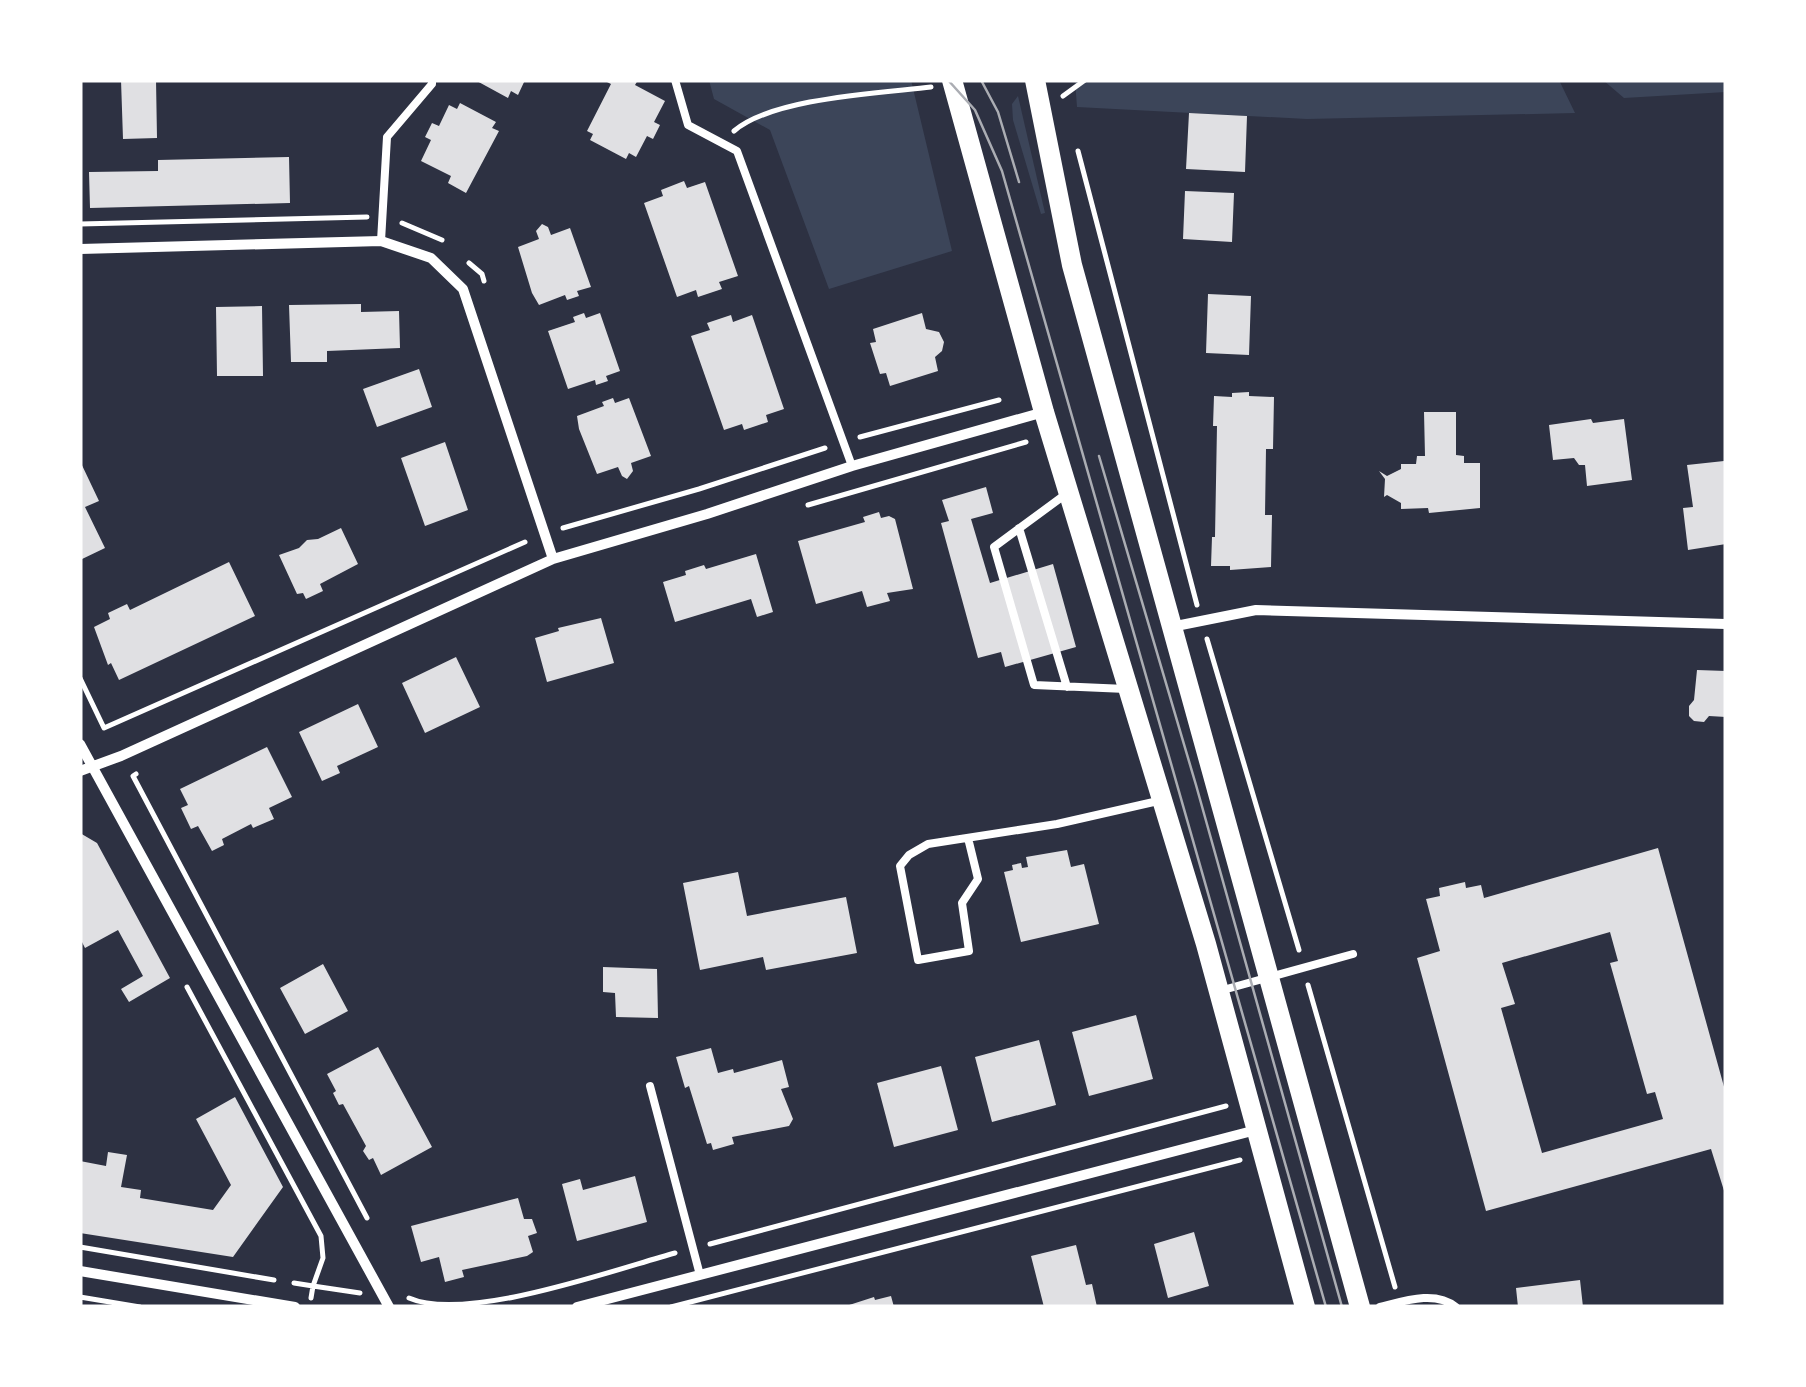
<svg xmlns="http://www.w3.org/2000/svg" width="1806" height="1387" viewBox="0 0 1806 1387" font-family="Roboto,sans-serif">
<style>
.green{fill:#3c4559}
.building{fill:#e0e0e3;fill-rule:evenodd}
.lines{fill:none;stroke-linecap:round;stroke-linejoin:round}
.path{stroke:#fff;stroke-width:5}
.service{stroke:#fff;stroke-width:8}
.minor{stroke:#fff;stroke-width:10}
.secondary{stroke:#fff;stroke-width:20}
.tram{stroke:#abadb3;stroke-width:2.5}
</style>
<rect width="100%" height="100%" fill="#2d3142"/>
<path class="green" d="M709,80H911L952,251L829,289L770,130L714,99Z
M1075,80H1559L1575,113L1307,119L1077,107Z
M1603,80H1726V92L1624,98Z
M1018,96L1045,213L1041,214L1013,120L1012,104Z"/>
<path class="building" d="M121,80H156L157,138L123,139Z
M475,80H525L518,95L511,91L508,98Z
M603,80H638L635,85L665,101L654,122L660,125L653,139L647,136L636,157L629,153L626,159L590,140L593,134L587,131L611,84Z
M460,103L496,122L492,128L499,131L466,193L448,183L451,176L421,161L431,140L425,137L432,123L439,126L449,105L457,109Z
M1189,113L1247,116L1245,172L1186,169Z
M289,157L290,203L90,208L89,172L158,171V160Z
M684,181L687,188L705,182L738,276L719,282L722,289L698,297L696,290L677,297L644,203L663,196L661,190Z
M1185,191L1234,193L1232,242L1183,239Z
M542,224L548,227L551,235L570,228L591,287L577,291L579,296L567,300L565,295L539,305L532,293L518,247L539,239L536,231Z
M1208,294L1251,296L1249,355L1206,353Z
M361,304V312L399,311L400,348L327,351V362H291L289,305Z
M262,306L263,376H217L216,307Z
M584,313L586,318L600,313L620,371L606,376L608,381L596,385L595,380L568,389L548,331L575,322L573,317Z
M922,313L926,329L939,332L944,342L942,351L935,357L938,371L890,386L886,373L880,374L870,343L876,342L873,329Z
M731,315L733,322L752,315L784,409L766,415L768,422L744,430L742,424L724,430L691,336L710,330L707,323Z
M419,369L432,407L377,427L363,389Z
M1249,392V396L1274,397L1273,449H1266L1265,515H1272L1271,567L1230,570V566H1211L1212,537H1215L1217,426H1213L1214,396L1232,397V393Z
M613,398L615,403L629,398L651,456L631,463L633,471L627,479L622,476L618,467L597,474L579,429L577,416L604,406L602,402Z
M1424,412H1456V455L1464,456V463H1480V508L1429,513L1428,508L1401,509V503L1387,495L1384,497L1385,479L1379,471L1387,476L1401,469V464H1416L1417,456H1425Z
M1591,419L1593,423L1624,419L1632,480L1587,486L1585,465H1579L1574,458L1553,460L1549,425Z
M445,442L468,510L425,526L401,458Z
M80,461L99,501L85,507L105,548L80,560Z
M1724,461L1726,544L1688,550L1683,508L1693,507L1687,465Z
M986,487L993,513L971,519L990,583L1053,564L1076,647L1005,667L1001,652L978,658L941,523L949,521L942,500Z
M879,512L881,518L889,516L895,519L913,589L887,593L890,601L867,607L862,591L816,604L798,541L865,522L863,517Z
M341,528L358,564L320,584L323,591L306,599L303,593L297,594L279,555L299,548L307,540L318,539Z
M756,554L773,612L757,617L751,599L675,622L663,582L686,575L685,571L704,565L706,569Z
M229,562L255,616L119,680L111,663L108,665L94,627L110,619L108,613L127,604L130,610Z
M601,618L614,663L547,682L535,638L559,631L558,628Z
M456,657L480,707L425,733L402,683Z
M1697,670L1726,671V717L1709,716L1704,722L1694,721L1689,716V706L1694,700Z
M358,704L378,747L337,766L340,773L322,781L299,732Z
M267,747L292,797L269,808L274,819L253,828L251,824L222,839L224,845L212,851L198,826L191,829L181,808L188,805L180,789Z
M80,833L97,843L170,978L129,1002L121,989L143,976L118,930L85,948L80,938Z
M1658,848L1726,1094V1197L1711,1149L1486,1211L1417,958L1440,951L1426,899L1440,896L1439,888L1465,882L1466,888L1481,885L1484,898ZM1610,932L1618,961L1610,963L1647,1094L1655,1092L1663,1119L1542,1153L1501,1008L1515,1004L1502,963Z
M1067,850L1071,867L1084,864L1099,924L1021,942L1004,872L1013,870L1012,865L1021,863L1022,868L1028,867L1026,857Z
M738,872L747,916L846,897L857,953L766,970L763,957L700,970L683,883Z
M323,964L348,1011L305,1034L280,988Z
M603,967L657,969L658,1018L616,1017L615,993L603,992Z
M1136,1015L1153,1079L1089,1096L1072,1032Z
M1039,1040L1056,1105L992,1122L975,1057Z
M378,1047L432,1147L381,1175L373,1158L369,1160L363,1151L366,1146L343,1104L339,1105L333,1093L336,1091L327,1074Z
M711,1048L718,1073L733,1069L734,1073L782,1060L789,1087L781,1089L793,1119L789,1126L732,1137L734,1144L713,1150L711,1143L707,1144L689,1086L685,1088L676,1057Z
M941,1066L958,1130L894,1147L877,1083Z
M235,1097L283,1187L233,1257L80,1233V1161L106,1166L108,1152L127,1155L121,1187L141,1190L140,1198L213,1210L231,1185L196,1119Z
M635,1176L647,1222L577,1241L562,1184L580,1179L583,1190Z
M518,1198L524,1219H532L537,1233L528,1236L533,1252L527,1256L462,1270L464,1277L445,1282L439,1257L421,1262L411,1226Z
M1194,1232L1209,1286L1168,1298L1154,1244Z
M1076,1245L1086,1285L1092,1284L1097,1307H1044L1031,1256Z
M1580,1280L1583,1307H1518L1516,1288Z
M891,1296L894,1307H843L874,1297L875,1300Z"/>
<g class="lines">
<path class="path" d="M1063,96L1085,80
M734,131C772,98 880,93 931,87
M1078,151L1197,605
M402,223L442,240
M80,224L367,217
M469,263L482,274L484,281
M860,437L999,400
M808,505L1026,442
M563,528L699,489L825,448
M1207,639L1299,950
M80,678L104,728L525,542
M136,774L133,776L367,1218
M1308,985L1395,1287
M187,987L321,1236L323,1258L313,1286L294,1283
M710,1244L1226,1106
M80,1247L274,1280
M80,1297L140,1307
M311,1298L313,1286L360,1293
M409,1298C466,1323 613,1270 675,1253
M671,1307L1240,1160"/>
<path class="service" d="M675,80L688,125L737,151L852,466
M381,241L387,137L432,84V80
M1066,494L994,547L1034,685L1126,689
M1019,528L1067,687
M968,838L978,879L962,903L969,951L918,960L900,866L909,855L928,844L1057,824L1158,801
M1223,990L1353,954
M650,1086L700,1275
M1380,1307C1404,1301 1435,1290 1456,1307"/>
<path class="minor" d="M80,249L381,241L431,258L463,289L553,559
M1171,627L1256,610L1726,624
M80,744L389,1307
M80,771L121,756L553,559L707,514L852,466L1044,412
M80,1271L295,1307
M577,1307L1256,1130"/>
<path class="secondary" d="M952,80L1044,412L1206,944L1305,1307
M1035,80L1072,265L1360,1307"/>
<path class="tram" d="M948,80L975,110L1002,171L1326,1307
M981,80L998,112L1019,182
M1099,456L1196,785L1342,1307"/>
</g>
<rect width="1806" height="1387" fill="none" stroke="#ffffff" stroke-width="165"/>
</svg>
